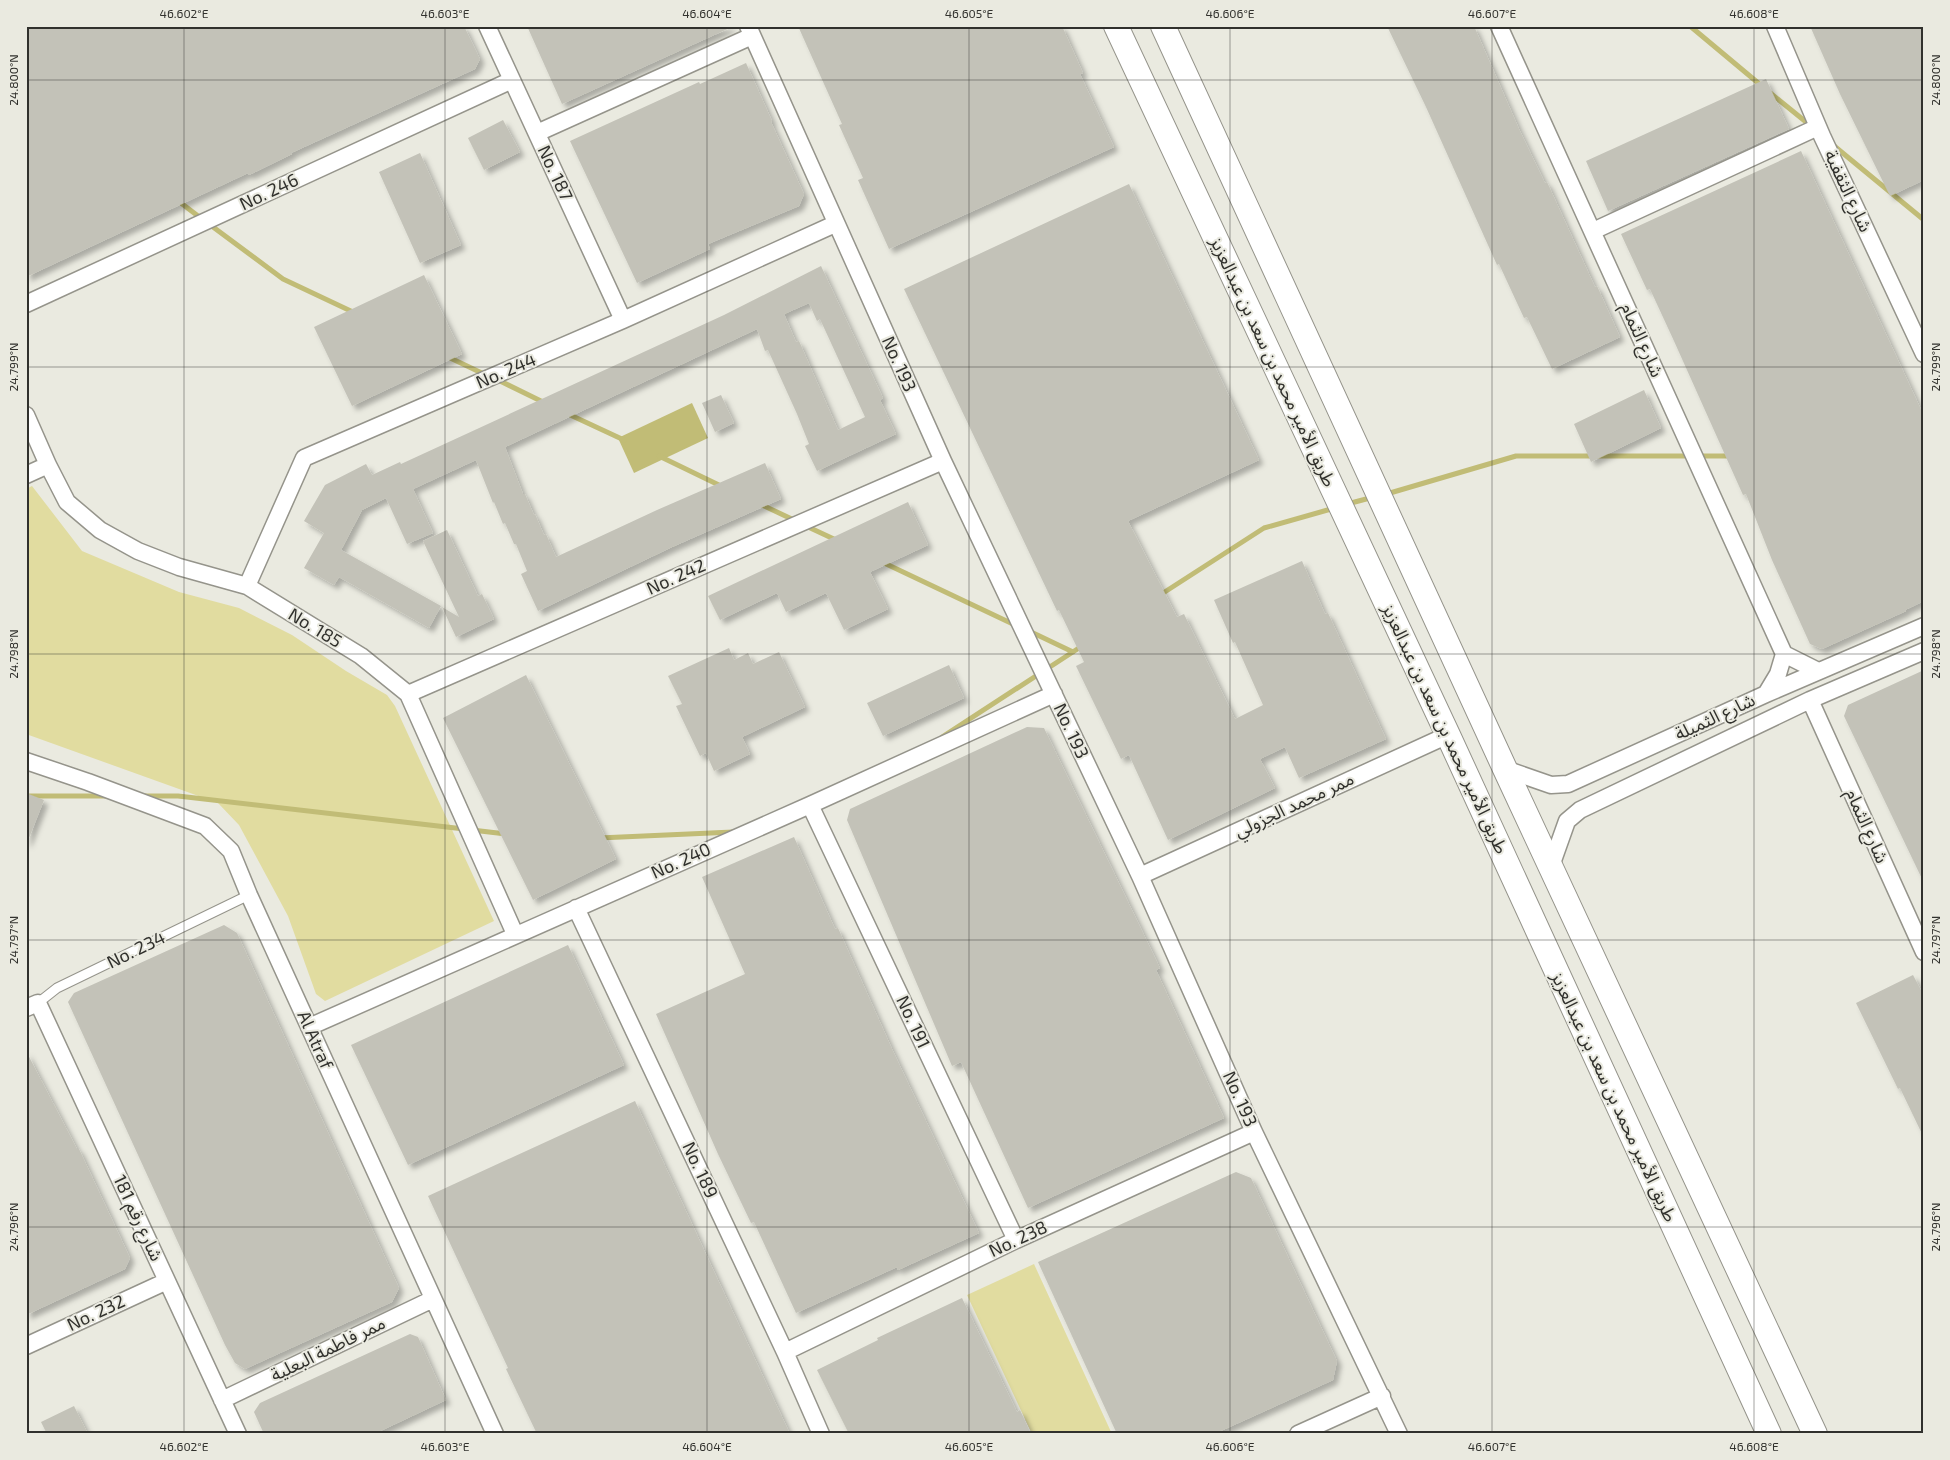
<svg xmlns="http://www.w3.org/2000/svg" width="1950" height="1460" viewBox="0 0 1950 1460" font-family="'Exo 2','Noto Sans Arabic',sans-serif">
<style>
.green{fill:#e1dca0}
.water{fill:#c1bc76}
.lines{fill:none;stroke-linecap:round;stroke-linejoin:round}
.stream{stroke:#c1bc76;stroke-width:5}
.building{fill:#c3c2b8;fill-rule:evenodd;filter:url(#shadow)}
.lane-casing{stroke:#95948b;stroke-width:11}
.street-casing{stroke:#95948b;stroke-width:19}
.secondary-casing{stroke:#95948b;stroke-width:26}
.lane{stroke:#fff;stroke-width:9}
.street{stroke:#fff;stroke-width:16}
.secondary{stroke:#fff;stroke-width:24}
.ticks{fill:none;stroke:#31312d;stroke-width:1;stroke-opacity:0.45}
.labels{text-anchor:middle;stroke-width:4;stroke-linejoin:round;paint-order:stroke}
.street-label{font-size:18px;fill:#31312d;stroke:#eaeae0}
.neatline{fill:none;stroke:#31312d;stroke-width:2}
.ticks-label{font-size:12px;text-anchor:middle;fill:#31312d}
</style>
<defs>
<filter id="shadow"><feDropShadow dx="4.5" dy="4.5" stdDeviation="2.5" flood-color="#0004"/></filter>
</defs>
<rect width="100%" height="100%" fill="#eaeae0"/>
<path class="green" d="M32,486L82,551L179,592L239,608L292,635L346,671L387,695L395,706L494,921L325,1001L316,994L288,916L239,825L218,803L26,734V489Z
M1034,1264L1112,1434H1032L967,1295Z"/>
<path class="water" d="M692,403L708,438L634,473L618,438Z"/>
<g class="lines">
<path class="stream" d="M1690,26L1763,87
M1769,92L1811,126
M1833,145L1924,220
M177,200L202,219
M209,224L283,279L355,313
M446,356L486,375
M496,379L545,403
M566,413L624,440
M659,456L723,487
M1390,493L1516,456H1732
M1351,503L1370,498
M760,504L796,521
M806,526L836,540
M882,562L1015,625
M1160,595L1264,528L1331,509
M1029,631L1073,652
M942,737L1082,646
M29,796H108
M142,796H178L464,829
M472,830L506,834
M599,838L733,832"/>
</g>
<path class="building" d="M26,26H464L480,59L475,69L291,153L292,154L249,175L248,173L26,277Z
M527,26H734L562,104Z
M798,26H1062L1083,73L1080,74L1114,147L889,249L858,180L863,178L839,125L842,124Z
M1387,26H1474L1519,129L1545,183L1547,182L1595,287L1597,286L1620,337L1552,369L1527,317L1524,318L1499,264L1497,265L1426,107Z
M1810,26H1924V180L1890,196L1840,94Z
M746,63L772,121L771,122L804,194L799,206L708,244L710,249L637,283L570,141L699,82L700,84Z
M1766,79L1789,129L1608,211L1586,161Z
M503,120L520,152L484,170L468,138Z
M1801,151L1924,416V601L1905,610L1906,611L1822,649L1810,644L1772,560L1746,494L1743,495L1674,341L1650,289L1647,290L1621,234Z
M420,153L461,245L420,263L379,172Z
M1129,184L1259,460L1128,521L1177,617L1184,614L1235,719L1263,705L1235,642L1233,643L1214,600L1302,561L1325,614L1328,613L1386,739L1299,778L1285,747L1260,759L1275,788L1168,840L1129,755L1121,759L1076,666L1084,662L1059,610L1057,611L904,289Z
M821,266L883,398L880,400L896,434L817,471L805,446L809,444L797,414L768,350L765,351L757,329L505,447L523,494H525L534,515L535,514L544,535L546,534L556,557L657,510L765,463L781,499L672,547L538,611L521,574L527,571L516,544H514L505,523L503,524L494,502L493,503L476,460L413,489L433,533L407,544L386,498L362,510L341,550L441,606L429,628L339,577L334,585L304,568L324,533L304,521L325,485L366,464L372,475L400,462L401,464L724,315ZM809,303L817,321L820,319L865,417L838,430L799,341L796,342L784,314Z
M424,275L462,354L352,406L314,327Z
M1644,390L1661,428L1591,462L1574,424Z
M721,395L734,423L715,432L702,403Z
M908,502L928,545L870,572L888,609L844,630L826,593L786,612L777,593L720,620L708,596Z
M447,530L478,596L482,594L494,619L456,637L442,607L459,617L423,541Z
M729,648L734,660L748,653L753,664L779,652L805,707L742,737L750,754L714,771L706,753L700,756L676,706L682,704L668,676Z
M949,665L964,698L883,736L867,703Z
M1924,670V883L1844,716L1848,705Z
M526,675L616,859L533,900L443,718Z
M1027,727L1044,728L1160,968L1156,970L1224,1118L1028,1208L961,1062L952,1066L847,820L850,809Z
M26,793L44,800L27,843H26Z
M794,837L835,929L838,928L892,1049L979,1233L898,1270L897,1267L796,1313L754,1222L751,1223L718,1154L656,1014L745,974L702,877Z
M224,925L237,933L399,1288L392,1302L245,1369L235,1363L225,1345L68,1002L74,993Z
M568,945L624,1065L408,1165L351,1045Z
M1913,975L1924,996V1138L1900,1088L1898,1089L1856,1003Z
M26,1051L77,1149H79L130,1258L125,1269L26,1315Z
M635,1101L711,1265L790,1434H537L506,1369L508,1368L428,1196Z
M1236,1172L1251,1178L1337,1361L1333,1380L1214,1434H1117L1038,1262Z
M962,1298L1017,1412L1020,1410L1031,1434H849L817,1370L878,1340L877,1338Z
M410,1334L418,1337L446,1400L374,1434H264L254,1412L260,1403Z
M74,1406L88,1434H47L41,1422Z"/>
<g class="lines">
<defs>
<path id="lane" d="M38,1003L57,988L249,895"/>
<path id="street" d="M487,26L623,320
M748,26L943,461L1140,876L1254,1132L1399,1434
M1499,26L1784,654L1778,674L1766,694
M1775,26L1822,136L1924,354
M537,133L752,36
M1593,231L1818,127
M26,304L512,80
M26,415L48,465L67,502L100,530L138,551L179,567L247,586L361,656L408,694L515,934
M26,475L48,465
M247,586L304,458L623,320L835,224
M1784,654L1818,671
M408,694L943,461
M1810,700L1924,952
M26,761L88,782L205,826L231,851L249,895L495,1434
M1505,769L1551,785L1568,784L1766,694L1924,626
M810,805L1016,1240
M1551,866L1567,821L1580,810L1810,700L1924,651
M1140,876L1448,735
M576,908L785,1352L821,1434
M26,1008L38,1003L238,1434
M309,1027L810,805L1054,694
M26,1346L167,1281
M785,1352L1016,1240L1254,1132
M222,1400L433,1299
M1298,1434L1382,1396"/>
<path id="secondary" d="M1116,26L1448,735L1769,1434
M1163,26L1505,769L1815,1434"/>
</defs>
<use href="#lane" class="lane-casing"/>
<use href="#street" class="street-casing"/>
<use href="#secondary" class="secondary-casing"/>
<use href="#lane" class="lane"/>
<use href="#street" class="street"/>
<use href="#secondary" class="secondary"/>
</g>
<path class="ticks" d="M184,26V1434M445,26V1434M707,26V1434M969,26V1434M1230,26V1434M1492,26V1434M1754,26V1434M26,80H1924M26,367H1924M26,654H1924M26,940H1924M26,1227H1924"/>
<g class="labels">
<g class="street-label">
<text transform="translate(555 173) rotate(65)" y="6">No. 187</text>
<text transform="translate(1848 191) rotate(65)" y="6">شارع الثقفية</text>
<text transform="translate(269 192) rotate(-25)" y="6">No. 246</text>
<text transform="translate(1642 340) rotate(66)" y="6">شارع الثمام</text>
<text transform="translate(1273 362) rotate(65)" y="6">طريق الأمير محمد بن سعد بن عبدالعزيز</text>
<text transform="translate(899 364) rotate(66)" y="6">No. 193</text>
<text transform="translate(506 371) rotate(-23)" y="6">No. 244</text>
<text transform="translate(676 577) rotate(-24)" y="6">No. 242</text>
<text transform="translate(315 628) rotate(31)" y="6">No. 185</text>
<text transform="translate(1715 717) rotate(-25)" y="6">شارع الثميلة</text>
<text transform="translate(1445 729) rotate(65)" y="6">طريق الأمير محمد بن سعد بن عبدالعزيز</text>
<text transform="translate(1071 731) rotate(65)" y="6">No. 193</text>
<text transform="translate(1294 805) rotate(-25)" y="6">ممر محمد الجزولي</text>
<text transform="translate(1867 826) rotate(66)" y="6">شارع الثمام</text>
<text transform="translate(681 861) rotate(-24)" y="6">No. 240</text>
<text transform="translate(136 950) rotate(-26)" y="6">No. 234</text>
<text transform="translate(913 1022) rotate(65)" y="6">No. 191</text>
<text transform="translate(315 1040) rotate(66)" y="6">Al Atraf</text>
<text transform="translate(1614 1097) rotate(65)" y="6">طريق الأمير محمد بن سعد بن عبدالعزيز</text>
<text transform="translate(1240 1099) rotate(66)" y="6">No. 193</text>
<text transform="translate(700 1170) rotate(65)" y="6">No. 189</text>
<text transform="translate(138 1218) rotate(65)" y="6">شارع رقم 181</text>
<text transform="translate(1018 1239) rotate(-25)" y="6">No. 238</text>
<text transform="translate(96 1313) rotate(-25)" y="6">No. 232</text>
<text transform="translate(328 1349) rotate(-26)" y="6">ممر فاطمة البعلية</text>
</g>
</g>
<rect width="1950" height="1460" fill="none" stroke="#eaeae0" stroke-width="55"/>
<rect x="28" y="28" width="1894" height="1404" class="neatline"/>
<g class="ticks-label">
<text x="184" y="18">46.602°E</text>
<text x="445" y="18">46.603°E</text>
<text x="707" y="18">46.604°E</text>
<text x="969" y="18">46.605°E</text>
<text x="1230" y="18">46.606°E</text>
<text x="1492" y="18">46.607°E</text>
<text x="1754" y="18">46.608°E</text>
<text transform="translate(14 80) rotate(-90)" y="4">24.800°N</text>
<text transform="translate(1936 80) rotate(-90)" y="4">24.800°N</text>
<text transform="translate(14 367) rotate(-90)" y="4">24.799°N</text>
<text transform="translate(1936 367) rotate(-90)" y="4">24.799°N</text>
<text transform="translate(14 654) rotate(-90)" y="4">24.798°N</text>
<text transform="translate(1936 654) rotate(-90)" y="4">24.798°N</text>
<text transform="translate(14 940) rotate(-90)" y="4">24.797°N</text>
<text transform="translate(1936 940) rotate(-90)" y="4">24.797°N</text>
<text transform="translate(14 1227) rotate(-90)" y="4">24.796°N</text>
<text transform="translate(1936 1227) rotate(-90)" y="4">24.796°N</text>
<text x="184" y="1451">46.602°E</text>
<text x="445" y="1451">46.603°E</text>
<text x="707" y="1451">46.604°E</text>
<text x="969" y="1451">46.605°E</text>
<text x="1230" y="1451">46.606°E</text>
<text x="1492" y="1451">46.607°E</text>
<text x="1754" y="1451">46.608°E</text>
</g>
</svg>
